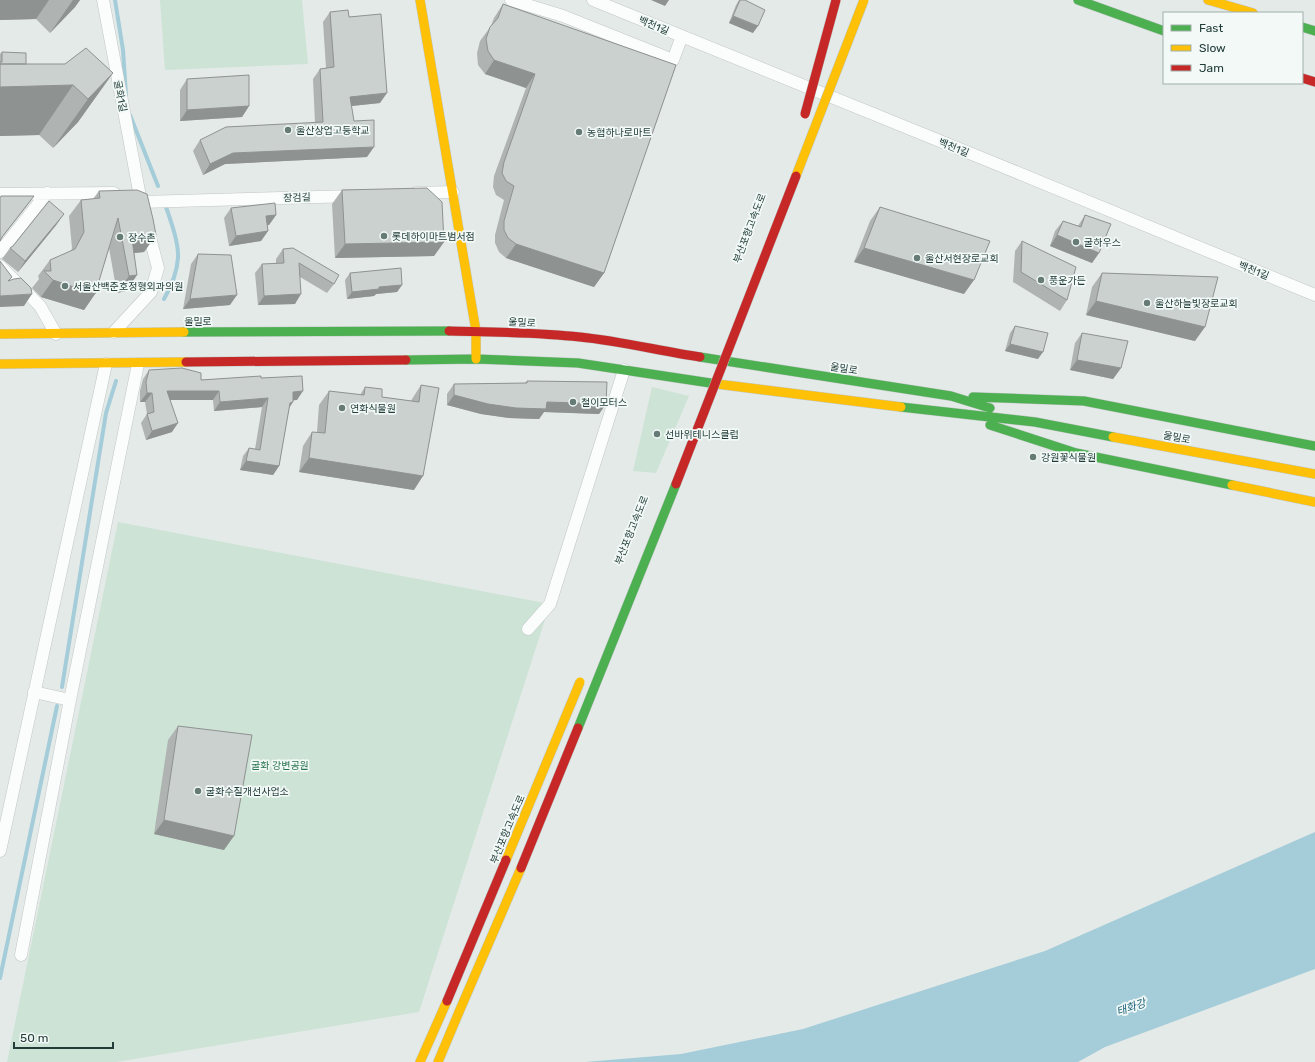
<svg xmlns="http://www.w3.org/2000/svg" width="1315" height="1062" viewBox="0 0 1315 1062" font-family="Rubik,'Noto Sans KR',sans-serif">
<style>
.green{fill:#cde3d6}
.water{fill:#a4ccd9}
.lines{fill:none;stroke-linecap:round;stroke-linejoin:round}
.stream{stroke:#a4ccd9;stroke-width:4}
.street-casing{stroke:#c1c7c5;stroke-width:13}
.fast-casing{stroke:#c0c7c5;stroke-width:10}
.slow-casing{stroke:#c0c7c5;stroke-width:10}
.jam-casing{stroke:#c0c7c5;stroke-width:10}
.street{stroke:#fbfcfc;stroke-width:12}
.fast{stroke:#4caf50;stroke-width:9}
.slow{stroke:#ffc107;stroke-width:9}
.jam{stroke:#c62828;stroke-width:9}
.fast-bridge-casing{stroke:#bdc6c4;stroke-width:10;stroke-linecap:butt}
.slow-bridge-casing{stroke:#bdc6c4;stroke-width:10;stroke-linecap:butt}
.jam-bridge-casing{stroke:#bdc6c4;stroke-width:10;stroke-linecap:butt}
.fast-bridge{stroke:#4caf50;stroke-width:9}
.slow-bridge{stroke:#ffc107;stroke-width:9}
.jam-bridge{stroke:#c62828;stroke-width:9}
.wall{fill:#afb4b2}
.shaded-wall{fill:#8e9291}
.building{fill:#cbd1cf;stroke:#8e9291}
.poi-dot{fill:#667a76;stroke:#f2f9f6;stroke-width:1.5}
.labels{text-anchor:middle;stroke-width:3.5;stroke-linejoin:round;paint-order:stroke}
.street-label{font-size:10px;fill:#223d39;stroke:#f2f9f6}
.poi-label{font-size:10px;fill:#223d39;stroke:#f2f9f6;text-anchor:start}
.park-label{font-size:10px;fill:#2b7450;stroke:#f2f9f6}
.water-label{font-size:11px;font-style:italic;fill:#1b607a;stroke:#f2f9f6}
</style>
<rect width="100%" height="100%" fill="#e4eae8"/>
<path class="green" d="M160,0H302L308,64L165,70Z
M652,387L689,396L656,473L633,471Z
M118,522L550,604L419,1012L116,1062H7Z"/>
<path class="water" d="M1315,832V969L1105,1047L1078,1062H585L681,1054L803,1029L1045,951Z"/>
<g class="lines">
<path class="stream" d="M115,0L123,50L126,95
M130,115L158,186
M164,299C171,287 177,272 178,258C179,242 170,219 165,204
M62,687L106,413L116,381
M0,978L57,706"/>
<defs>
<path id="street" d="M103,0L142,207
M511,0L563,16L673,60L682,36
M593,0L994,163L1315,295
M416,193L453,192
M0,194L114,193
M141,202L354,196
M0,252L47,193
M0,266L40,306L56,334
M114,332L151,292L158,268L147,226
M528,629L550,604L624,370
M34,692L70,700
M0,851L106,364
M21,955L70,700L138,364"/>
<path id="fast" d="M1078,0L1164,31
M1302,27L1315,31
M184,332L449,331
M700,357L951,396L990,408
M406,360L476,359L578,363L717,384
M973,397L1084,401L1315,446
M901,407L1035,422L1113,437
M990,425L1076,453L1232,485"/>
<path id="slow" d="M420,0L476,331V359
M1208,0L1253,13
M0,334L184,332
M0,364L186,362
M717,384L901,407
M1113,437L1315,474
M1232,485L1315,502
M420,1062L447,1001
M438,1062L459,1012"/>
<path id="jam" d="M1302,78L1315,82
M449,331C492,332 536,332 580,337C620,341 660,351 700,357
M186,362L406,360"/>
</defs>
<use href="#street" class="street-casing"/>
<use href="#fast" class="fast-casing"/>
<use href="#slow" class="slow-casing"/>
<use href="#jam" class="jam-casing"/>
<use href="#street" class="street"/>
<use href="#fast" class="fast"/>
<use href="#slow" class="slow"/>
<use href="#jam" class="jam"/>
<defs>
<path id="fast-bridge" d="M578,728L676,484"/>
<path id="slow-bridge" d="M796,176L864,0
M506,860L580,682
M459,1012L521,868"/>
<path id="jam-bridge" d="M805,114L836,0
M676,484L796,176
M521,868L578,728
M447,1001L506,860"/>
</defs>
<use href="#fast-bridge" class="fast-bridge-casing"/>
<use href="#slow-bridge" class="slow-bridge-casing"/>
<use href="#jam-bridge" class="jam-bridge-casing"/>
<use href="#fast-bridge" class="fast-bridge"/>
<use href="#slow-bridge" class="slow-bridge"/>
<use href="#jam-bridge" class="jam-bridge"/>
</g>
<path class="wall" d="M0,0H80L75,7L50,33L36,19L0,20Z
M739,0H745L753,33L729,23L736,5Z
M503,4L676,65L604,273L594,287L506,258L499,252L495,243V235L504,200L496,195L493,187L494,176L526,88L485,74L478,65L477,53L480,41L491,26L494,18Z
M330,12L349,17L380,103L351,106L354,121L367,157L225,164L203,175L193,151L200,140L315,123L313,79L320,69L326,68L323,22Z
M2,52L26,64L113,73L78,122L53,148L39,135L0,136V54Z
M187,79L249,106L242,117L180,121V90Z
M342,190L444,242L434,256L335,258L332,204Z
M99,191L156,235L144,252L134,253L137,275L126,291L117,293L109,248L95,294L84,310L41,297L32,288L39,279L38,276L50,260L71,251L72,248L69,216L81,200L93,199Z
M880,207L964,294L854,262L870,221Z
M231,208L276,215L269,225H267L268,231L261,241L229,246L224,218Z
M1085,215L1099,253L1092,263L1050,246L1055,231L1063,221L1078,226Z
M57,224L18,272L2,259L10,248Z
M1022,241L1067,300L1060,311L1013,282L1015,251Z
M283,249L334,284L327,293L300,277L295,304L258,305L255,273L262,264H276V259Z
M198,254L230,305L183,309L191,264Z
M350,273L402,285L397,292L376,294L374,296L347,299L345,280Z
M1102,273L1195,341L1086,315L1092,287Z
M1015,326L1038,359L1005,351L1010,333Z
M1082,333L1121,368L1113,379L1070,370L1075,343Z
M149,370L201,380L261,378L297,400H293L289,409L279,466L273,475L240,470L243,456L249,448L255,449L262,407L214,411L213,400H170L172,432L146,440L141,423L147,414L145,402H140V391L143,379Z
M527,381L606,404L599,414L544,412L539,419L509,418L481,414L447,405V394L454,384L525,383Z
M421,385L414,490L299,472L303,446L312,432H317L319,405L329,391L360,395L365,387L382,397L411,401L412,399Z
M178,726L224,850L154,834L168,740Z"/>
<path class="shaded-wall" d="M0,0H49L36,19L0,20Z
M73,0H80L75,7L50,33Z
M651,0H669L665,6Z
M733,16L758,26L753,33L729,23Z
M494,60L535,74L526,88L485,74Z
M113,73L78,122L53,148L88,99Z
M73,85L39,135L0,136V87Z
M387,93L380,103L342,107L350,97Z
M249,106L242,117L180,121L187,110Z
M374,147L367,157L225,164L203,175L210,164L233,153Z
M34,196L26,207L0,240V239Z
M64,214L57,224L18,272L25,261Z
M276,215L269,225L259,226L266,216Z
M268,231L261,241L229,246L236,236Z
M156,235L144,252L125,254L132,239Z
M1057,235L1099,253L1092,263L1050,246Z
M444,242L434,256L335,258L345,244Z
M516,244L604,273L594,287L506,258Z
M864,248L974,280L964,294L854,262Z
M137,275L126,291L117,293L129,276Z
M53,280L95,294L84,310L41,297Z
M402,285L397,292L376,294L374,296L347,299L352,292L379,287Z
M32,294L24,306L0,307V296Z
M301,294L295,304L258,305L264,296Z
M237,295L230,305L183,309L190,299Z
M1096,301L1205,327L1195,341L1086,315Z
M1010,344L1043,352L1038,359L1005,351Z
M1077,360L1121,368L1113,379L1070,370Z
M167,391H219L213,400H161Z
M303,391L297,400L287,401L293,392Z
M147,393H152L145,402H140Z
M454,395L547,402L606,404L599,414L544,412L539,419L509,418L481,414L447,405Z
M268,398L262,407L214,411L220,402Z
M293,402L287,411L290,403Z
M178,423L172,432L146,440L152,431Z
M309,458L423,476L414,490L299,472Z
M246,461L279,466L273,475L240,470Z
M164,820L234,836L224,850L154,834Z"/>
<path class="building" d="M740,0H745L765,10L758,26L733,16Z
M503,4L676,65L604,273L516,244L508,238L504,230V221L514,186L506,181L502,173L504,162L535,74L494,60L488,51L486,39L490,27L498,18Z
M348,10L349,17L381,14L387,93L350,97L354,121L374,120V147L233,153L210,164L200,140L226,127L323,122L320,69L334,67L330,12Z
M86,48L113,73L88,99L73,85L0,87V64H65Z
M2,52L26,53V64H0V62H2Z
M249,75V106L187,110V79Z
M427,188L442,202L444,242L345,244L342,190Z
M137,190L147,194L153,219L156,235L132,239L137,275L129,276L118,218L95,294L53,280L44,271H51L50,260L75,249L84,232L81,200L100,198L99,191Z
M1,196H34L2,237L0,241V198Z
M49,201L64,214L25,261L10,248L13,246Z
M275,203L276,215L266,216L268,231L236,236L231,208Z
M880,207L990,241L974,280L864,248Z
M1085,215L1111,224L1099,253L1057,235L1063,221L1081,227Z
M1022,241L1076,267L1067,300L1021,272Z
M293,248L339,275L334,284L299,263L301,294L264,296L262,264L284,263L283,249Z
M198,254L231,255L237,295L190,299Z
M0,261L12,277L8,281L14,279L21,278L31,288L32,294L0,296Z
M401,268L402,285L379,287V289L352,292L350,273Z
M1102,273L1218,277L1205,327L1096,301Z
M1015,326L1048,333L1043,352L1010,344Z
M1082,333L1128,341L1121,368L1077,360Z
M182,368L201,373V380L261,376V378L302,376L303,391L293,392V402L290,403L279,466L246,461L249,448L260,450L268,398L220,402L219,391H167L178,423L152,431L147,414L154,412L152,393H147L146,382L149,370Z
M527,381L607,382L606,404L547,402L546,409L516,408L488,404L454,395V384L527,383Z
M421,385L439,388L423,476L309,458L312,432L325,433L329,391L364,395L365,387L382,389V397L419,402Z
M178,726L252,735L234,836L164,820Z"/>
<g class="poi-dot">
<circle cx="288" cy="130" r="4"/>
<circle cx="579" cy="132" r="4"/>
<circle cx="384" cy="236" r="4"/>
<circle cx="120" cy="237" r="4"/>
<circle cx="1076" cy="242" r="4"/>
<circle cx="917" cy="258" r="4"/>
<circle cx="1041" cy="280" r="4"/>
<circle cx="65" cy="286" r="4"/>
<circle cx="1147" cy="303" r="4"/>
<circle cx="573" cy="402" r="4"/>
<circle cx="342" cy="408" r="4"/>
<circle cx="657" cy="434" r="4"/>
<circle cx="1033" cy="457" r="4"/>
<circle cx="198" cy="791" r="4"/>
</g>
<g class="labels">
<g class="street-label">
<text transform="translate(654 25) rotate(23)" y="4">백천1길</text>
<text transform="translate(121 96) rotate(79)" y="4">굴화1길</text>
<text transform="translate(954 147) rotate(22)" y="4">백천1길</text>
<text transform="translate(297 197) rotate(-2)" y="4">장검길</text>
<text transform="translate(749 228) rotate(-69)" y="4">부산포항고속도로</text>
<text transform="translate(1254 270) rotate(22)" y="4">백천1길</text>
<text x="198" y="325">울밀로</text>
<text transform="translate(522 322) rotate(3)" y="4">울밀로</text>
<text transform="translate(844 368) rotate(9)" y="4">울밀로</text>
<text transform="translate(1177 437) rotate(11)" y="4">울밀로</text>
<text transform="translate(631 530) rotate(-68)" y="4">부산포항고속도로</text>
<text transform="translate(507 829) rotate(-67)" y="4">부산포항고속도로</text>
</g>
<g class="poi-label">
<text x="296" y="134">울산상업고등학교</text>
<text x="587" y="136">농협하나로마트</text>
<text x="392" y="240">롯데하이마트범서점</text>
<text x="128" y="241">장수촌</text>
<text x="1084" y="246">굴하우스</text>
<text x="925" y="262">울산서현장로교회</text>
<text x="1049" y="284">풍운가든</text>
<text x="73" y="290">서울산백준호정형외과의원</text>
<text x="1155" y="307">울산하늘빛장로교회</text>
<text x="581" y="406">철이모터스</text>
<text x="350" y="412">연화식물원</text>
<text x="665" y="438">선바위테니스클럽</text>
<text x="1041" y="461">강원꽃식물원</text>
<text x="206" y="795">굴화수질개선사업소</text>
</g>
<g class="park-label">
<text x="280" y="769">굴화 강변공원</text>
</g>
<g class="water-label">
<text transform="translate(1131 1007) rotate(-19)" y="4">태화강</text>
</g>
</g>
<rect x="1163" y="12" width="140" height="72" fill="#f2f9f6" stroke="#9faeaa"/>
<rect x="1171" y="25" width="20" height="6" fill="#4caf50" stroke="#9faeaa"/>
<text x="1199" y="32" font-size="12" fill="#223d39">Fast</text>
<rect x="1171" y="45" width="20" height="6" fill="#ffc107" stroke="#9faeaa"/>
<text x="1199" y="52" font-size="12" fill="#223d39">Slow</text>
<rect x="1171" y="65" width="20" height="6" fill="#c62828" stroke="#9faeaa"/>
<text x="1199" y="72" font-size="12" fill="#223d39">Jam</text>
<path d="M14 1042v6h99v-6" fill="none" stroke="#223d39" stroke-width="2"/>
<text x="20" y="1042" font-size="12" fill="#223d39" stroke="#f2f9f6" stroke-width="3" paint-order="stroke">50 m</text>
</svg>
